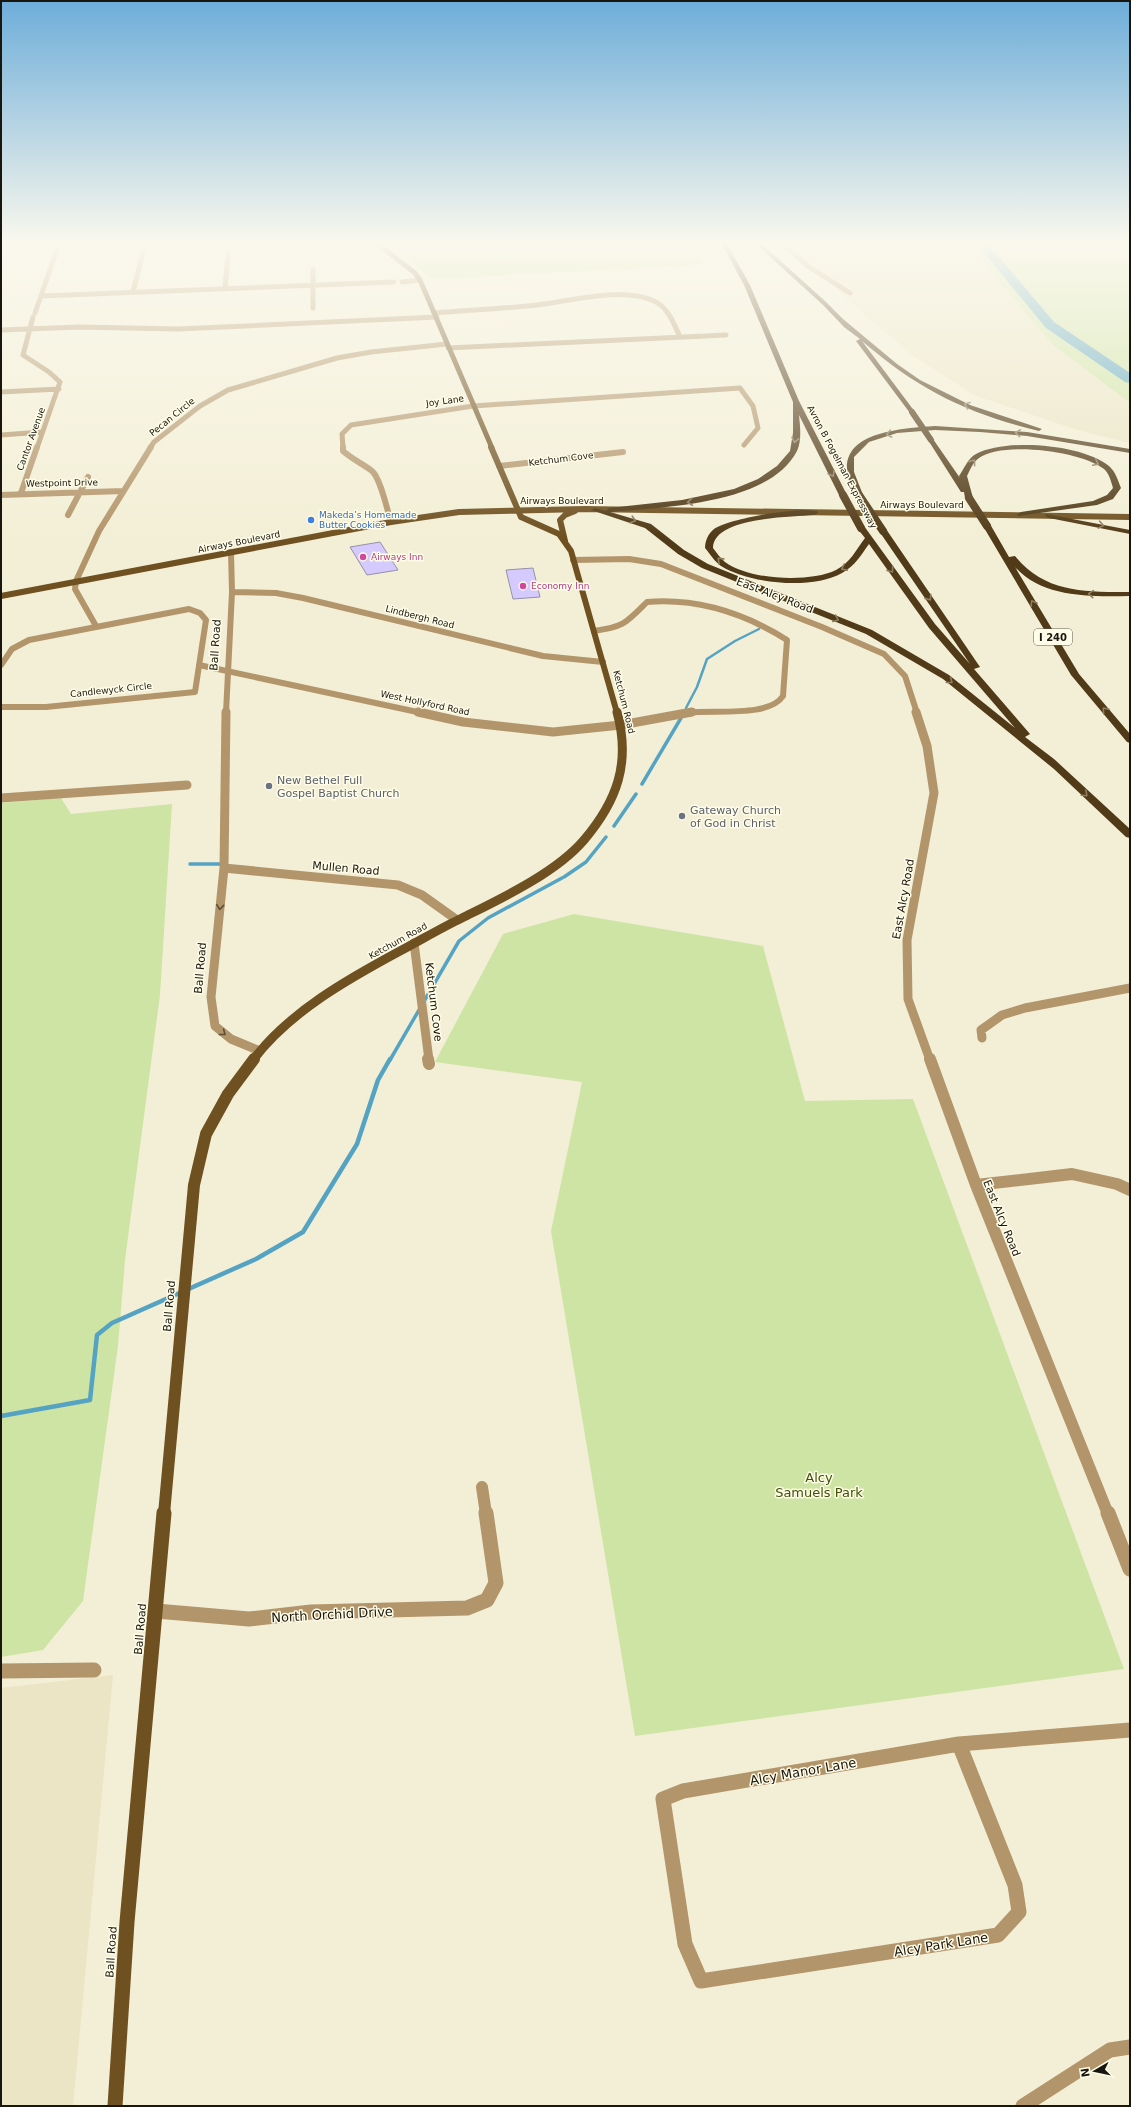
<svg xmlns="http://www.w3.org/2000/svg" width="1131" height="2107" viewBox="0 0 1131 2107" font-family="'DejaVu Sans',sans-serif">
<style>
.built{fill:#ebe5c5}
.green{fill:#cee4a5}
.lines{fill:none;stroke-linecap:round;stroke-linejoin:round}
.stream-far2{stroke:#55a3c3;stroke-width:2.5}
.stream-far1{stroke:#55a3c3;stroke-width:3.5}
.stream{stroke:#55a3c3;stroke-width:4.5}
.river{fill:#55a3c3;fill-rule:evenodd}
.building{fill:#d4cafe;stroke:#9591a7}
.minor-far4{stroke:#b3956b;stroke-width:5}
.minor-far3{stroke:#b3956b;stroke-width:6}
.minor-far2{stroke:#b3956b;stroke-width:9}
.minor-far1{stroke:#b3956b;stroke-width:12}
.minor{stroke:#b3956b;stroke-width:15}
.major-far4{stroke:#6f5020;stroke-width:5}
.major-far3{stroke:#6f5020;stroke-width:6}
.major-far2{stroke:#6f5020;stroke-width:9}
.major-far1{stroke:#6f5020;stroke-width:12}
.major{stroke:#6f5020;stroke-width:15}
.highway{fill:#513a17;fill-rule:evenodd}
.highway-bridge-far1{stroke:#513a17;stroke-width:6}
.highway-bridge{stroke:#513a17;stroke-width:8}
.oneway{stroke:#8e7e60}
.oneway2{stroke:#5e4f38}
.shop-dot{fill:#3f7fe0;stroke:#fffce8;stroke-width:1.5}
.hotel-dot{fill:#d1479c;stroke:#fffce8;stroke-width:1.5}
.worship-dot{fill:#6b7280;stroke:#fffce8;stroke-width:1.5}
.labels{text-anchor:middle;stroke-width:3;stroke-linejoin:round;paint-order:stroke}
.far-street-label{font-size:9px;fill:#18160e;stroke:#fffce8}
.far-shop-label{font-size:9px;fill:#366cbe;stroke:#fffce8;text-anchor:start}
.far-hotel-label{font-size:9px;fill:#b23c85;stroke:#fffce8;text-anchor:start}
.shield{fill:#fffce8;stroke:#5d5b4f;stroke-width:1}
.shield-label{font-size:10px;font-weight:bold;fill:#18160e}
.street-label{font-size:11px;fill:#18160e;stroke:#fffce8}
.worship-label{font-size:11px;fill:#5b616d;stroke:#fffce8;text-anchor:start}
.near-park-label{font-size:13px;fill:#3f5107;stroke:#fffce8}
.near-street-label{font-size:13px;fill:#18160e;stroke:#fffce8}
</style>
<rect width="100%" height="100%" fill="#f3efd6"/>
<path class="built" d="M786,244H966L1054,346L1130,403V443L1077,430L974,395L915,357L867,317Z
M113,1675L73,2106H1V1688Z"/>
<path class="green" d="M388,244H688L703,265L431,279L410,260Z
M966,244H1130V403L1054,346Z
M61,798L71,814L172,804L160,995L125,1260L118,1346L83,1601L43,1650L1,1657V803Z
M574,914L763,946L805,1101L913,1099L1124,1669L635,1736L551,1231L582,1082L435,1062L503,934Z"/>
<g class="lines">
<path class="stream-far2" d="M686,708L697,687L707,659L735,641L759,629"/>
<path class="stream-far1" d="M642,784L681,718
M614,826L636,794
M190,864H223
M564,877L586,862L606,837
M390,1060L459,941L488,918L562,878"/>
<path class="stream" d="M1,1416L90,1400L97,1335L112,1323L256,1259L303,1232L357,1144L378,1080L390,1059"/>
<path class="river" d="M977,244H988L1054,322L1130,373V383L1125,382L1046,328Z"/>
</g>
<path class="building" d="M380,542L398,570L367,575L350,547Z
M533,568L540,597L513,599L506,570Z"/>
<g class="lines">
<path class="minor-far4" d="M782,244L809,267L850,293
M313,270V308
M402,282L420,280
M225,288L229,244
M133,292L145,244
M41,296L394,282
M35,313L59,244
M434,313C468,310 503,309 537,305C572,301 621,286 654,301C668,307 674,324 680,337
M33,317L23,355L49,372L60,382L37,448
M1,330L79,327L178,329L437,317
M448,348L726,335
M1,392L59,389
M1,435L42,432
M150,448L154,442L200,406L228,390L337,358L371,352L447,344
M343,448L342,434L351,425L473,406L740,388L753,406L758,428L744,445"/>
<path class="minor-far3" d="M343,447V451C352,459 363,464 372,471C381,479 387,510 391,522
M499,466L623,452
M21,493L37,447
M1,495L123,491
M68,515L88,477
M573,560L629,559L661,564L822,627L884,654L905,676L917,713
M232,592L276,593L303,598L543,656L603,662
M96,626L75,589L76,581L99,531L151,447
M594,631C624,627 626,623 647,602C698,598 744,613 787,640L783,696C769,718 712,709 687,713
M1,665L12,649L29,640L189,609L200,613L206,620L195,692L46,707H1
M199,665L422,713
M226,713L232,592L231,552"/>
<path class="minor-far2" d="M226,712L224,868L211,997L215,1026L231,1039L260,1051
M418,712L463,722L553,732L621,725L692,712
M916,712L927,746L934,793L907,940L908,999L930,1060
M1,798L187,785
M224,868L398,885L422,895L457,920
M414,943L429,1060
M982,1038L981,1030L1002,1015L1025,1008L1130,988"/>
<path class="minor-far1" d="M428,1059L429,1064
M930,1059L976,1185L1108,1514
M976,1185L1072,1174L1117,1184L1130,1190
M482,1487L486,1514"/>
<path class="minor" d="M1108,1513L1130,1569
M156,1611L249,1619L311,1612L467,1608L487,1600L496,1583L486,1513
M1,1671L94,1670
M959,1744L1015,1885L1019,1912L998,1935L701,1981L685,1944L663,1799L683,1791Z
M959,1744L1130,1730
M1023,2106L1110,2050L1130,2047"/>
<path class="major-far4" d="M378,244L415,273L420,280L492,448"/>
<path class="major-far3" d="M491,447L521,517L559,534L571,551L617,713
M565,541L560,520L565,515L575,511
M1,596L391,522L459,512L585,509L1130,517"/>
<path class="major-far2" d="M253,1060C289,1012 348,979 400,951C421,940 441,928 462,918C500,899 556,873 584,840C617,801 631,763 617,712"/>
<path class="major-far1" d="M164,1514L194,1185L206,1134L228,1094L254,1059"/>
<path class="major" d="M115,2106L127,1922L164,1513"/>
<path class="highway" d="M722,244H727L750,285L799,401L847,495L843,497L839,495L799,415C800,426 802,440 797,451C769,505 663,507 610,512L651,524L684,550L708,564L872,630L949,675L1015,728L929,628L869,544C861,555 855,566 842,573C812,590 750,584 721,566C715,562 710,554 705,548C705,541 708,534 714,529C730,518 798,507 817,511L818,513L814,515C791,517 713,517 713,548C717,553 720,558 725,562C749,580 809,583 836,570C850,563 856,550 865,538L857,528L864,526L935,624L970,664L879,531L886,529L980,667L974,669L1030,734L1025,737L1054,759L1130,829V838L1126,837L1054,769L943,679L866,634L702,568L678,554L645,528L591,510L595,508L606,511L609,508L682,500L734,489L758,479L777,466L790,451L793,433V402L744,285Z
M756,244H762L826,302L843,319L897,364L920,380L970,405L1042,429L1039,431C966,413 919,390 862,341L915,412L910,413L856,341L860,339L844,327L822,304Z
M935,426L1027,432L1130,449V453L1027,436L980,432L935,430L897,433L869,442L854,457V472L863,495L856,497C822,434 892,429 935,426Z
M929,439H933L960,478L959,476C964,469 968,458 976,454C1007,438 1082,444 1109,466C1116,472 1118,481 1121,488L1113,499L1097,505L1018,516L1017,514L1021,512L1093,501L1107,495L1113,488C1111,481 1109,473 1104,469C1081,451 1003,441 979,458C973,462 970,470 967,476L973,498L969,500L965,498L964,492H961L928,440Z
M1046,514L1130,530V534L1049,518L1045,516Z
M984,524H990L1009,557L1015,556C1045,593 1085,592 1130,592V596C1092,597 1042,598 1015,567L1079,674L1130,734V743L1127,742L1071,675L983,526Z"/>
<path class="highway-bridge-far1" d="M912,412L931,440"/>
<path class="highway-bridge" d="M843,495L861,528
M859,495L883,531
M969,498L987,526"/>
</g>
<defs><path id="oneway-chevron" d="M-2-3.5L2.5 0L-2 3.5" fill="none" stroke-width="1.6" stroke-linecap="round" stroke-linejoin="round"/></defs>
<g class="oneway">
<use href="#oneway-chevron" transform="translate(967 405) rotate(-159)"/>
<use href="#oneway-chevron" transform="translate(1018 433) rotate(-174)"/>
<use href="#oneway-chevron" transform="translate(889 434) rotate(169)"/>
<use href="#oneway-chevron" transform="translate(795 440) rotate(101)"/>
<use href="#oneway-chevron" transform="translate(973 462) rotate(-53)"/>
<use href="#oneway-chevron" transform="translate(1096 463) rotate(26)"/>
<use href="#oneway-chevron" transform="translate(832 474) rotate(63)"/>
<use href="#oneway-chevron" transform="translate(690 502) rotate(174)"/>
<use href="#oneway-chevron" transform="translate(633 520) rotate(18)"/>
<use href="#oneway-chevron" transform="translate(1101 525) rotate(10)"/>
<use href="#oneway-chevron" transform="translate(720 560) rotate(-136)"/>
<use href="#oneway-chevron" transform="translate(844 568) rotate(153)"/>
<use href="#oneway-chevron" transform="translate(891 570) rotate(54)"/>
<use href="#oneway-chevron" transform="translate(1091 594) rotate(-175)"/>
<use href="#oneway-chevron" transform="translate(929 598) rotate(55)"/>
<use href="#oneway-chevron" transform="translate(1033 603) rotate(-121)"/>
<use href="#oneway-chevron" transform="translate(836 619) rotate(22)"/>
<use href="#oneway-chevron" transform="translate(950 681) rotate(38)"/>
<use href="#oneway-chevron" transform="translate(1105 710) rotate(-130)"/>
<use href="#oneway-chevron" transform="translate(1085 794) rotate(43)"/>
</g>
<g class="oneway2">
<use href="#oneway-chevron" transform="translate(220 907) rotate(96)"/>
<use href="#oneway-chevron" transform="translate(223 1033) rotate(38)"/>
</g>
<linearGradient id="sky" x2="0" y2="1"><stop stop-color="#6dadd9"/><stop offset="0.45" stop-color="#faf8ed"/><stop offset="1" stop-color="#faf8ed" stop-opacity="0"/></linearGradient>
<rect width="1131" height="539" fill="url(#sky)"/>
<circle class="shop-dot" cx="311" cy="520" r="4"/>
<g class="hotel-dot">
<circle cx="363" cy="557" r="4"/>
<circle cx="523" cy="586" r="4"/>
</g>
<g class="worship-dot">
<circle cx="269" cy="786" r="4"/>
<circle cx="682" cy="816" r="4"/>
</g>
<g class="labels">
<g class="far-street-label">
<text transform="translate(445 401) rotate(-8)" y="3">Joy Lane</text>
<text transform="translate(172 417) rotate(-39)" y="3">Pecan Circle</text>
<text transform="translate(31 439) rotate(-70)" y="3">Cantor Avenue</text>
<text transform="translate(561 459) rotate(-7)" y="3">Ketchum Cove</text>
<text transform="translate(842 467) rotate(62)" y="3">Avron B Fogelman Expressway</text>
<text transform="translate(62 483) rotate(-1)" y="3">Westpoint Drive</text>
<text x="562" y="504">Airways Boulevard</text>
<text x="922" y="508">Airways Boulevard</text>
<text transform="translate(239 542) rotate(-11)" y="3">Airways Boulevard</text>
<text transform="translate(420 617) rotate(14)" y="3">Lindbergh Road</text>
<text transform="translate(111 690) rotate(-6)" y="3">Candlewyck Circle</text>
<text transform="translate(624 702) rotate(76)" y="3">Ketchum Road</text>
<text transform="translate(425 703) rotate(12)" y="3">West Hollyford Road</text>
<text transform="translate(398 941) rotate(-29)" y="3">Ketchum Road</text>
</g>
<g class="far-shop-label">
<text x="319" y="518">Makeda’s Homemade<tspan x="319" dy="10">Butter Cookies</tspan></text>
</g>
<g class="far-hotel-label">
<text x="371" y="560">Airways Inn</text>
<text x="531" y="589">Economy Inn</text>
</g>
<rect class="shield" x="1034" y="629" width="38" height="16" rx="3"/>
<g class="shield-label">
<text x="1053" y="641">I 240</text>
</g>
<g class="street-label">
<text transform="translate(775 595) rotate(21)" y="4">East Alcy Road</text>
<text transform="translate(215 645) rotate(-86)" y="4">Ball Road</text>
<text transform="translate(346 868) rotate(5)" y="4">Mullen Road</text>
<text transform="translate(903 899) rotate(-80)" y="4">East Alcy Road</text>
<text transform="translate(200 968) rotate(-85)" y="4">Ball Road</text>
<text transform="translate(434 1002) rotate(83)" y="4">Ketchum Cove</text>
<text transform="translate(1002 1218) rotate(68)" y="4">East Alcy Road</text>
<text transform="translate(169 1306) rotate(-85)" y="4">Ball Road</text>
<text transform="translate(140 1629) rotate(-85)" y="4">Ball Road</text>
<text transform="translate(111 1952) rotate(-86)" y="4">Ball Road</text>
</g>
<g class="worship-label">
<text x="277" y="784">New Bethel Full<tspan x="277" dy="13">Gospel Baptist Church</tspan></text>
<text x="690" y="814">Gateway Church<tspan x="690" dy="13">of God in Christ</tspan></text>
</g>
<g class="near-park-label">
<text x="819" y="1482">Alcy<tspan x="819" dy="15">Samuels Park</tspan></text>
</g>
<g class="near-street-label">
<text transform="translate(332 1614) rotate(-3)" y="5">North Orchid Drive</text>
<text transform="translate(803 1771) rotate(-10)" y="5">Alcy Manor Lane</text>
<text transform="translate(941 1944) rotate(-9)" y="5">Alcy Park Lane</text>
</g>
</g>
<rect width="1131" height="2107" fill="none" stroke="#18160e" stroke-width="4"/>
<g transform="translate(1095 2071) rotate(261)" stroke="#fffce8" stroke-width="3" paint-order="stroke">
<path d="M0-3L7 15L0 10L-7 15Z" fill="#18160e"/>
<text y="-6" font-size="11" font-weight="bold" text-anchor="middle" fill="#18160e">N</text>
</g>
</svg>
